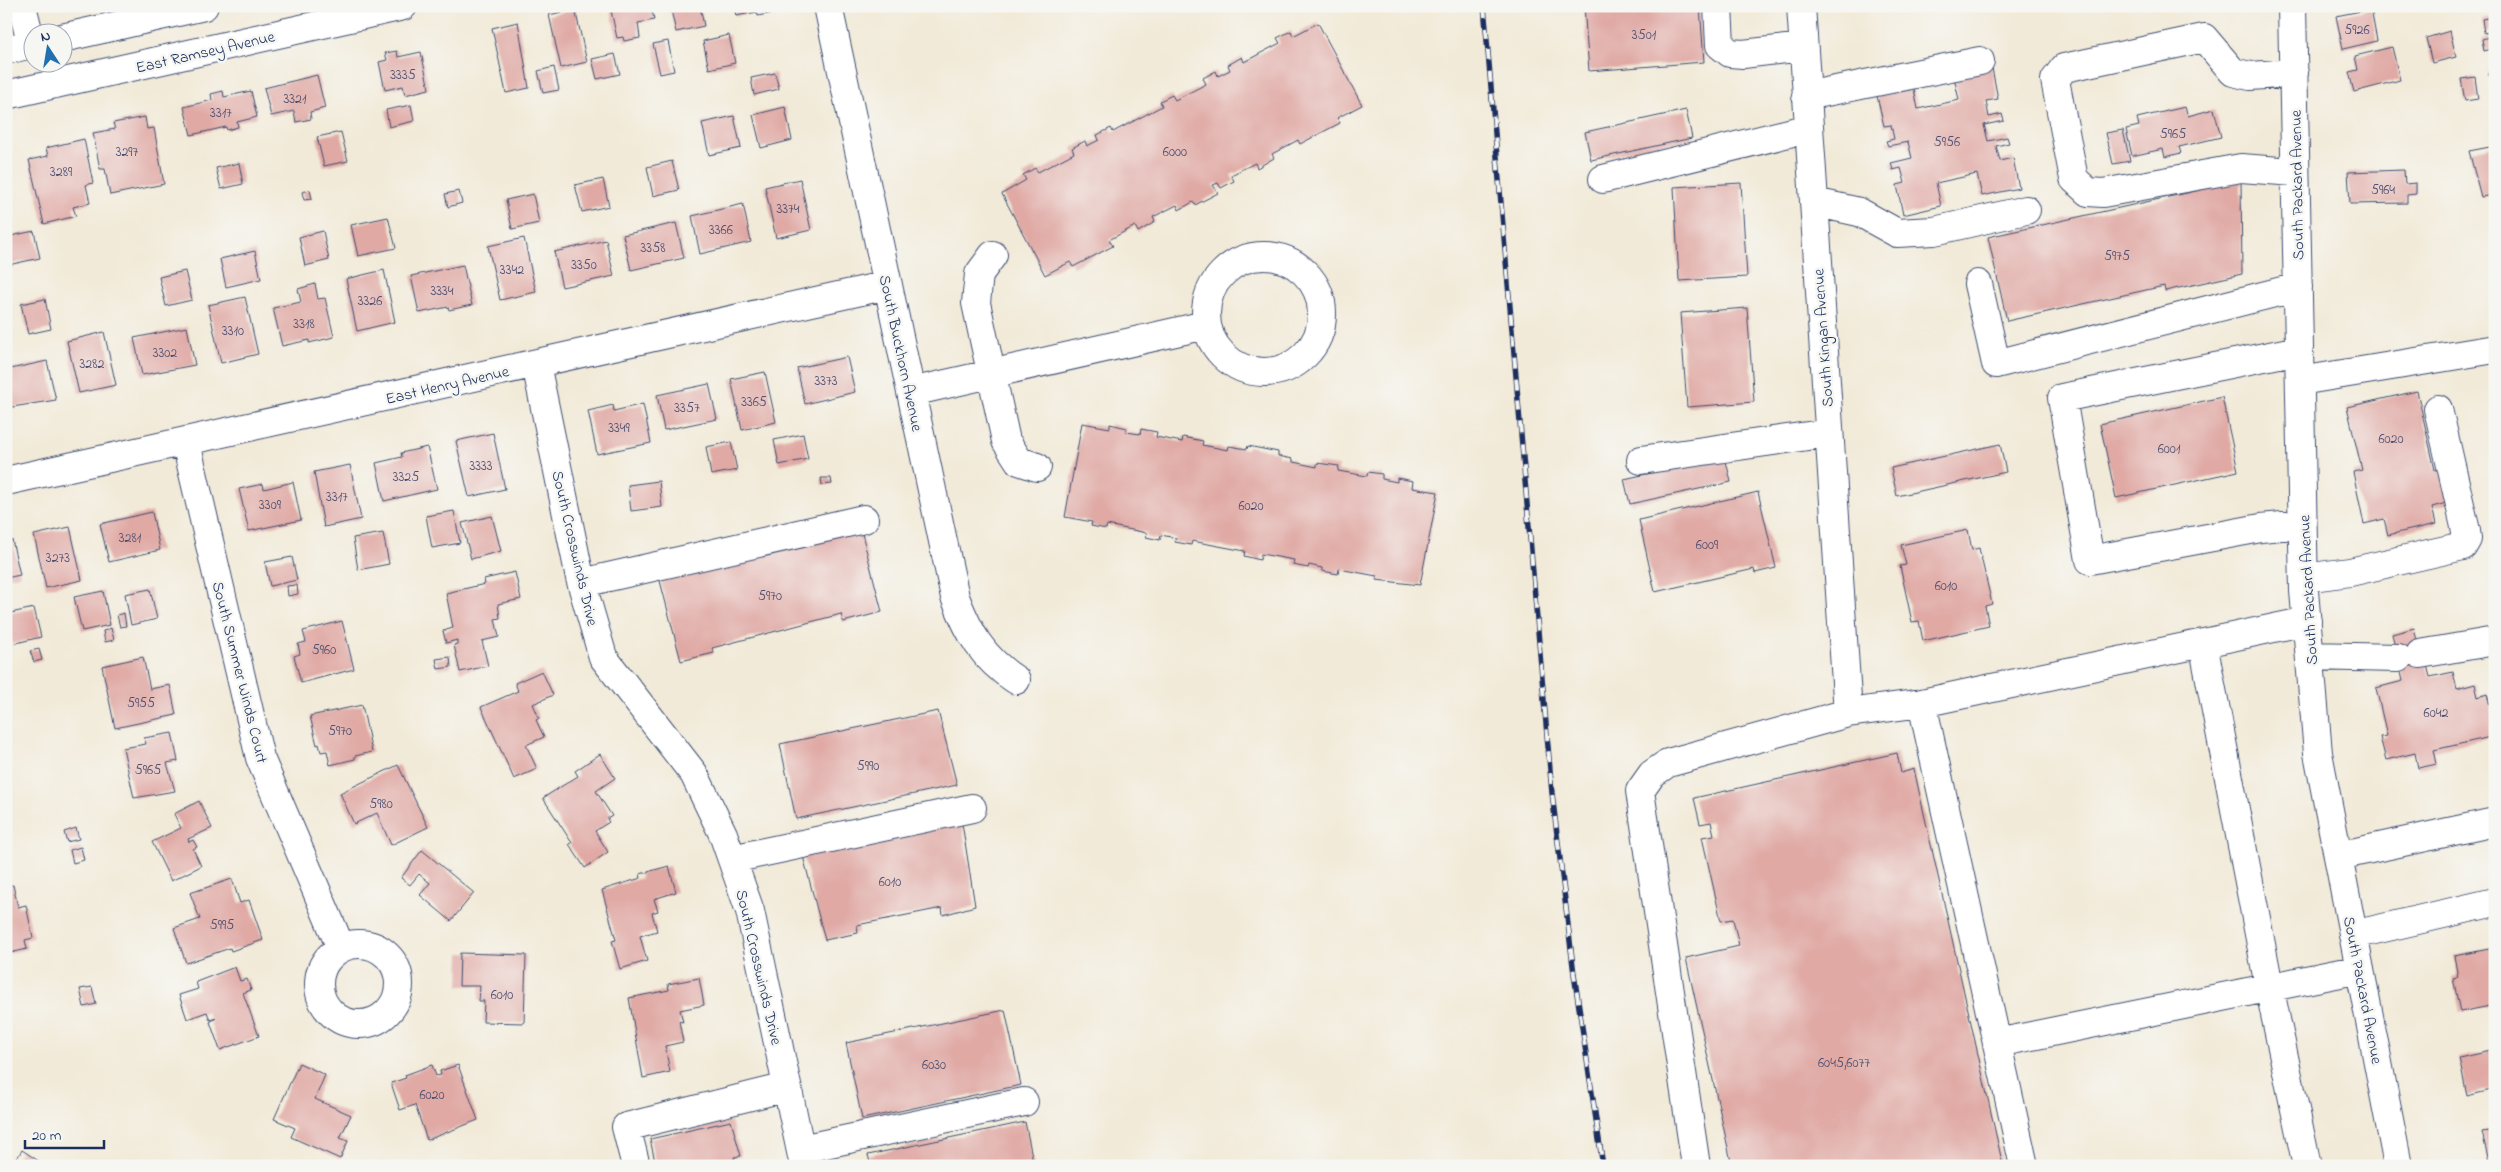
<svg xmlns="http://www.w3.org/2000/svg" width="2501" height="1172" viewBox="0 0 2501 1172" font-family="'Indie Flower',sans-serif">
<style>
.building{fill:#e0a9a4}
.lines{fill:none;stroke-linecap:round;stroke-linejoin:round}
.minor-casing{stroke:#3b4b70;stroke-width:30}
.minor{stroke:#fff;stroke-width:28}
.rail-casing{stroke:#1b2f5e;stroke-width:5.5}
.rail{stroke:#f6f6f2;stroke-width:4;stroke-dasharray:11;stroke-linecap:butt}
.labels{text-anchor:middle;stroke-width:5;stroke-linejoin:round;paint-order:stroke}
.number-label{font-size:14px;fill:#4c4e70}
.street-label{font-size:16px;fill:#1b2f5e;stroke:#f6f6f2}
</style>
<rect width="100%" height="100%" fill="#f6f6f2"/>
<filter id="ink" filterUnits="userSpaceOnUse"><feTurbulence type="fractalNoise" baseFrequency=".02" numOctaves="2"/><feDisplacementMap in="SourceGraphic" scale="10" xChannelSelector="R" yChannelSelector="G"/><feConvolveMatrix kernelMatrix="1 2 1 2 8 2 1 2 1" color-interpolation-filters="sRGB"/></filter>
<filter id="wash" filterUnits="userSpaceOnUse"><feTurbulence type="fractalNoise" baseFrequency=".0096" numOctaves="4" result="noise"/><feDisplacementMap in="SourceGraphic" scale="20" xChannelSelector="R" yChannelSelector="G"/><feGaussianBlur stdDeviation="1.12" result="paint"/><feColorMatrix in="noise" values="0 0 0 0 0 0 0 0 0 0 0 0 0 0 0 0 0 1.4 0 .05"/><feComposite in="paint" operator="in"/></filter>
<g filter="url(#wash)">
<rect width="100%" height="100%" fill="#f2ead8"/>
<g id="blocks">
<path class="building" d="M610,6H651L654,20L638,23L640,38L624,41L623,37L617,38Z
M670,6H700L704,26L676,32Z
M734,6H775L777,12L758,16L757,12L736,16Z
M1584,6H1700L1704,62L1589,71Z
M575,9L587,62L561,68L549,15Z
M2371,9L2377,41L2343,49L2336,16Z
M2495,17V31L2484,33L2482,19Z
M518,22L529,88L506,93L492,28Z
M1318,23L1362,105L1337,118L1340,123L1300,144L1298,140L1272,154L1274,158L1257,168L1255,163L1231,175L1234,181L1221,188L1218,183L1213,185L1218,193L1195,205L1193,202L1179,210L1177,205L1153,217L1155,222L1138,232L1135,226L1109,240L1113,246L1073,267L1070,262L1045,275L1002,194L1026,180L1023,175L1035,168L1038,172L1074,153L1072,148L1085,141L1087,146L1099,140L1097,135L1111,128L1113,132L1162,106L1160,101L1172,95L1175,100L1206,84L1203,78L1216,71L1218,76L1230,70L1228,65L1242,57L1244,62L1280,43L1277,38L1291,31L1293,36Z
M2450,31L2456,57L2432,63L2426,38Z
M729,35L735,63L709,69L703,41Z
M2490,37L2492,49L2484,51L2482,39Z
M668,41L674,71L660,74L653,44Z
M2392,47L2400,80L2354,92L2349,72L2358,70L2355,56Z
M397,51L398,57L421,52L429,89L405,95L403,86L385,90L379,62L387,60L385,53Z
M615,54L620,74L597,79L592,59Z
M554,67L559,90L543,93L538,71Z
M1992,68L1998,99L1986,101L1989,117L2002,114L2004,121L1984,125L1988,141L2007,137L2009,143L1996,146L2000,161L2013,158L2019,188L1982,196L1977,174L1936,183L1941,206L1903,215L1897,185L1905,183L1901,168L1893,170L1891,163L1912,158L1908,142L1888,146L1886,141L1894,139L1891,125L1884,126L1877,96L1914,89L1918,109L1959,100L1954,77Z
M2495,68V88L2488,72Z
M775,73L779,89L754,95L751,78Z
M317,75L325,108L310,112L311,119L296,122L294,111L271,116L264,88Z
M2475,77L2478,99L2465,101L2461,79Z
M223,91L224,97L251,91L257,117L237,122L238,127L227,130L226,127L191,135L184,107L212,100L211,94Z
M411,105L414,121L389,127L386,110Z
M785,107L792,140L761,148L753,115Z
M2185,107L2188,116L2214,109L2221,137L2179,147L2181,153L2165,157L2163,149L2132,156L2126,129L2139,126L2137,118Z
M1686,110L1692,138L1591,160L1585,132Z
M734,116L741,148L709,155L702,123Z
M145,117L147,129L154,128L164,184L110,195L105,169H100L93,133L115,129L113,123Z
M2123,130L2130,161L2113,164L2106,133Z
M341,132L348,161L324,166L317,137Z
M84,139L93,183L86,185L90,203L73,207L76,216L44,224L29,160L48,156L46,148Z
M2495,146V195L2481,197L2469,151Z
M672,161L679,190L653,196L647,167Z
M239,163L243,184L221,189L216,168Z
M2404,170L2405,184L2416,183V194L2407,195V203L2350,204L2348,172Z
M603,179L609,206L582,212L575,185Z
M800,179L811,230L776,238L765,187Z
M2241,181L2242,274L2165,291L2164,286L2007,321L1988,237Z
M1741,183L1747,277L1679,281L1674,187Z
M310,190L312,199L304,200L302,192Z
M459,191L462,203L448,207L445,194Z
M533,194L539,223L512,229L506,200Z
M743,204L751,242L700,254L692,216Z
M388,217L396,248L358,256L351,225Z
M676,223L684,258L631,270L623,235Z
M34,231L40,258L8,265L6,237Z
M323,231L329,260L305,266L299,237Z
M524,238L536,292L500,300L488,246Z
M606,240L614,276L562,287L554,252Z
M255,251L261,279L226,287L220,259Z
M463,265L472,305L449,310L448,307L419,313L411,276Z
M384,270L395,322L357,331L346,279Z
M185,271L192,300L166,306L159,277Z
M315,284L318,299L325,298L334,337L309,343V340L282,346L273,308L301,302L298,289Z
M245,297L258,354L221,363L208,305Z
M45,299L51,329L28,334L21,304Z
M1747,308L1754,402L1687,407L1680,313Z
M187,327L195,365L142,375L134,338Z
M104,332L116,385L79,393L67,341Z
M847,357L855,392L805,404L797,368Z
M47,361L56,400L6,408V370Z
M765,372L776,422L742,430L731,379Z
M709,384L717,419L664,430L657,395Z
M2417,391L2435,470L2443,469L2450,502L2432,507L2436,524L2388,535L2384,519L2364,524L2353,472L2362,470L2347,407Z
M2222,397L2238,471L2116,498L2100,424Z
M643,404L651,443L597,454L588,411L613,405L614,411Z
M1082,423L1110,428V424L1127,428L1126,432L1140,434L1141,429L1157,432L1156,437L1182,442L1183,437L1203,441L1202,445L1228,450L1229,446L1247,449L1248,446L1278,452V456L1293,459V462L1317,467V463L1339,466L1338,471L1367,476L1368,472L1382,474V479L1397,482V478L1413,481L1412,488L1438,492L1420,585L1376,580L1377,576L1339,569L1338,574L1322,571V568L1309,565L1308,568L1293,565L1294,560L1261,554L1260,560L1244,556L1245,551L1192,541L1191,545L1175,542L1176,538L1161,535L1160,540L1146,537L1147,533L1107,525L1106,529L1091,526L1092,522L1065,517Z
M493,433L505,489L469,497L456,441Z
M803,434L808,459L779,465L774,440Z
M731,442L737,470L711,475L706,447Z
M2000,444L2006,472L1897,496L1891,468Z
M427,447L437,489L384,501L376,463L402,457L401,453Z
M1725,457L1731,482L1630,504L1624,479Z
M350,465L361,519L324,527L314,472Z
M821,478H831L832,484L822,485Z
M659,481L662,507L631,511L628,485Z
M293,482L301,520L249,531L239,489L263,484L264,489Z
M1758,492L1776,568L1755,573L1754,569L1655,592L1639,520Z
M454,511L460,543L432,548L426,516Z
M152,512L160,550L109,562L100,524Z
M492,516L501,551L471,559L462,523Z
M860,526L882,612L843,622L841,614L712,648L714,653L681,661L659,577Z
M70,527L82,580L46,588L34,535Z
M1968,530L1972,550L1979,548L1992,604L1985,606L1989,626L1923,641L1919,621L1912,622L1900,566L1906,565L1901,545Z
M383,533L389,564L358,570L353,538Z
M12,540L20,575L6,578V541Z
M292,557L297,580L270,586L265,562Z
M515,572L521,599L498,604L500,618L495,619L499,637L482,641L488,666L460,672L454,645L457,644V640L446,643L443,631L453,628L446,593L485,584L484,579Z
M297,585L298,594L288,596L287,586Z
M150,589L157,619L131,625L125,594Z
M103,591L110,625L82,631L74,597Z
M34,608L41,637L12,644L6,614Z
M124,613L126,626L120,627L117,615Z
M342,621L354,669L301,683L294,656L300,654L298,644L306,642L303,631Z
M111,628L114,640L105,642L103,631Z
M2414,628L2422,662L2426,661L2430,677L2453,672L2457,689L2475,684L2478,697L2487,694L2495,726V736L2434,750L2437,764L2418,768L2415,753L2386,760L2380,737L2387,736L2376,688L2403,681L2392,634Z
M39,649L42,660L34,662L30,651Z
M143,657L150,689L170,685L176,715L115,728L102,666Z
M450,657L451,667L438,669L436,659Z
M542,671L553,695L533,704L539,718L536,720L544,737L526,745L537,769L514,779L481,707L518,691L515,683Z
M362,705L372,752L355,756V759L330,765L327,751L321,752L319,744L317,745L310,716Z
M938,711L957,785L796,819L780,744Z
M172,733L178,761L167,763L175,791L134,798L123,748L146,744L144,738Z
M1897,753L1901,773L1914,769L2003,1166H1732L1686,958L1739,946L1733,919L1721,921L1702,837L1714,835L1711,822L1700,824L1694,798Z
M600,754L615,778L596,791L612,816L607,819L609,822L595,831L608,852L585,868L569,844L572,843L543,798L578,776L575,771Z
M398,765L428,827L391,845L377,813L354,824L340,793Z
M199,801L212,828L188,839L189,842L193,840L197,847L193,849L201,866L171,881L152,842L181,828L174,814Z
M962,823L975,906L943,915L942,908L857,925L858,933L825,940L803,856Z
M76,828L79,839L67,842L64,832Z
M81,847L84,860L73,863L70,850Z
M422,850L474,893L451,921L420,895L430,883L419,874L410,885L401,878Z
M669,866L676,892L654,899L658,911L652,913L657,931L640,936L647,961L620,969L612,941L616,940L602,890L641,878L640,874Z
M232,879L240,903L249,900L263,940L231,951L230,948L186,963L174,928L200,919L190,893Z
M13,885L18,907L26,905L33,938L25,940L27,949L6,954V886Z
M2494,948L2495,1005L2460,1012L2453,978L2458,977L2454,956Z
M460,953L526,955L524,1023L483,1022L484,1001H479L480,986H459Z
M235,967L240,981L247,979L251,990L243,993L259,1036L220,1050L210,1022L216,1018L210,1020L207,1012L187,1019L179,995L198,989L196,982Z
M699,978L704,1005L680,1010L683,1022L679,1021L683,1042L665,1046L670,1072L643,1078L629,998L669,990L668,984Z
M92,987L96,1004L84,1007L80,989Z
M1005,1010L1021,1085L862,1119L846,1043Z
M2495,1050V1089L2467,1096L2459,1058Z
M299,1063L325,1075L315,1099L351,1115L340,1138L348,1141L340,1159L291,1137L295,1128L274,1119Z
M432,1065L436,1076L441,1075L440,1071L458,1065L478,1120L427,1140L415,1105L400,1110L391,1083L406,1078L405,1075Z
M731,1121L741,1156L734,1157L736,1166H656L650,1139Z
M1025,1122L1034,1166H871L868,1155Z
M2495,1130V1166H2490L2482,1132Z
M22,1150L46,1166H12Z"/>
</g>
</g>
<g filter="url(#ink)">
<use href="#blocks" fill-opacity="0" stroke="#3b4b70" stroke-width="1"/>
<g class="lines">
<defs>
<path id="minor" d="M22,6L32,46
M828,6L955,597C969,633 982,658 1016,680
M1718,6L1720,45L1730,53L1743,54L1803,47
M1801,6L1848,713
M2292,6L2304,591L2318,753L2398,1166
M62,38L204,6
M6,50L32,44
M2294,73L2250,76L2233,72L2204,38L2064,68L2055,80L2074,179L2088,192L2103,193L2241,168L2295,172
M6,95L403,6
M1806,96L1980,61
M1603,179L1809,128
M1814,202L1859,212L1897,233L1934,231L2026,210
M993,255L979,274L976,303L1006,441L1019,461L1037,467
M1206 314a58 58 0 1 1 116 0a58 58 0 1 1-116 0Z
M1978,284L1996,364L2298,287
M2299,350L2062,398L2090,560L2261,528L2302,524
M536,364L580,578L603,657L694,774L723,834L750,911L804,1166
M2300,381L2495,349
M911,392L1206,325
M186,443L260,758L341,948
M1641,460L1829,433
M6,481L888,285
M2304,578L2350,572L2463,546L2467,539L2466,531L2438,409
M582,583L864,519
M2203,643L2269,986L2307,1166
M2420,654L2495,641
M2310,656L2398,658
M1922,703L2024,1166
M2338,856L2495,822
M732,859L972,808
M2353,935L2495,902
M319 984a40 40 0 1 1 80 0a40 40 0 1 1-80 0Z
M1997,1043L2360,969
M801,1149L1024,1102
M636,1166L626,1127L787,1087
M1696,1166L1640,791L1652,774L1668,763L1848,713L1922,703L2307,621"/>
</defs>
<use href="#minor" class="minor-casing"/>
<use href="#minor" class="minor"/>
<defs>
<path id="rail" d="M1484,6L1552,793L1574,974L1603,1166"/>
</defs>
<use href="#rail" class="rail-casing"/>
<use href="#rail" class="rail"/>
</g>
</g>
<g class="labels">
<g class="number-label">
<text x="2357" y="34">5926</text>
<text x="1644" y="39">3501</text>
<text x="403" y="79">3335</text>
<text x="295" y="103">3321</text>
<text x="221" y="117">3317</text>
<text x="2173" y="138">5965</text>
<text x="1947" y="146">5956</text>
<text x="127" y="156">3297</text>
<text x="1175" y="156">6000</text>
<text x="61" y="176">3289</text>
<text x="2383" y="194">5964</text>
<text x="788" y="213">3374</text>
<text x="721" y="234">3366</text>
<text x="653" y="252">3358</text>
<text x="2117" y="260">5975</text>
<text x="584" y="269">3350</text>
<text x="512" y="274">3342</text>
<text x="442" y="295">3334</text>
<text x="370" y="305">3326</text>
<text x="304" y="328">3318</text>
<text x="233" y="335">3310</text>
<text x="165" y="357">3302</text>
<text x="92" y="368">3282</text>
<text x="826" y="385">3373</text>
<text x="754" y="406">3365</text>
<text x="687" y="412">3357</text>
<text x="619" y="432">3349</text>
<text x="2391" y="443">6020</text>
<text x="2169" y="453">6001</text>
<text x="481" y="470">3333</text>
<text x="406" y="481">3325</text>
<text x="337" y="501">3317</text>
<text x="270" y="509">3309</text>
<text x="1251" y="510">6020</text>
<text x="130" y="542">3281</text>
<text x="1707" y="549">6009</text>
<text x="58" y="562">3273</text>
<text x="1946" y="590">6010</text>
<text x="770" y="600">5970</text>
<text x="324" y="654">5960</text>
<text x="141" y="707">5955</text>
<text x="2436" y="717">6042</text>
<text x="340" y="735">5970</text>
<text x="868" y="770">5990</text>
<text x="148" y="774">5965</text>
<text x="381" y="808">5980</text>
<text x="890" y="886">6010</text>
<text x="222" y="929">5995</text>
<text x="502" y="999">6010</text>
<text x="1844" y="1067">6045,6077</text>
<text x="934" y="1069">6030</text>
<text x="432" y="1099">6020</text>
</g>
<g class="street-label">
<text transform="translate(205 51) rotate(-13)" y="6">East Ramsey Avenue</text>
<text transform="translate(2296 185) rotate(-91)" y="6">South Packard Avenue</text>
<text transform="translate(1822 338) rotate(-94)" y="6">South Kingan Avenue</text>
<text transform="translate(902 353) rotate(78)" y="6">South Buckhorn Avenue</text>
<text transform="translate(447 384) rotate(-13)" y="6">East Henry Avenue</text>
<text transform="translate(576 548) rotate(77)" y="6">South Crosswinds Drive</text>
<text transform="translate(2307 590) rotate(-93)" y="6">South Packard Avenue</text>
<text transform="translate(241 672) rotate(76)" y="6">South Summer Winds Court</text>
<text transform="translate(760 967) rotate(77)" y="6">South Crosswinds Drive</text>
<text transform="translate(2364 990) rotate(79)" y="6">South Packard Avenue</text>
</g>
</g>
<rect width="2501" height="1172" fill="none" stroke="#f6f6f2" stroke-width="25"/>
<g transform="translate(48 48) rotate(348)"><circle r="24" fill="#f6f6f2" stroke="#9ea6b7"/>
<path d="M0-4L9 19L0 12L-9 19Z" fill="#1f6fb2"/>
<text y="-8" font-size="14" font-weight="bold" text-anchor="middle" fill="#1b2f5e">N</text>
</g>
<path d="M25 1140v8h79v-8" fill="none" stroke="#1b2f5e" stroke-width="2.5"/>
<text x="32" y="1140" font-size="15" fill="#1b2f5e" stroke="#f6f6f2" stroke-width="4" paint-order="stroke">20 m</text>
</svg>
